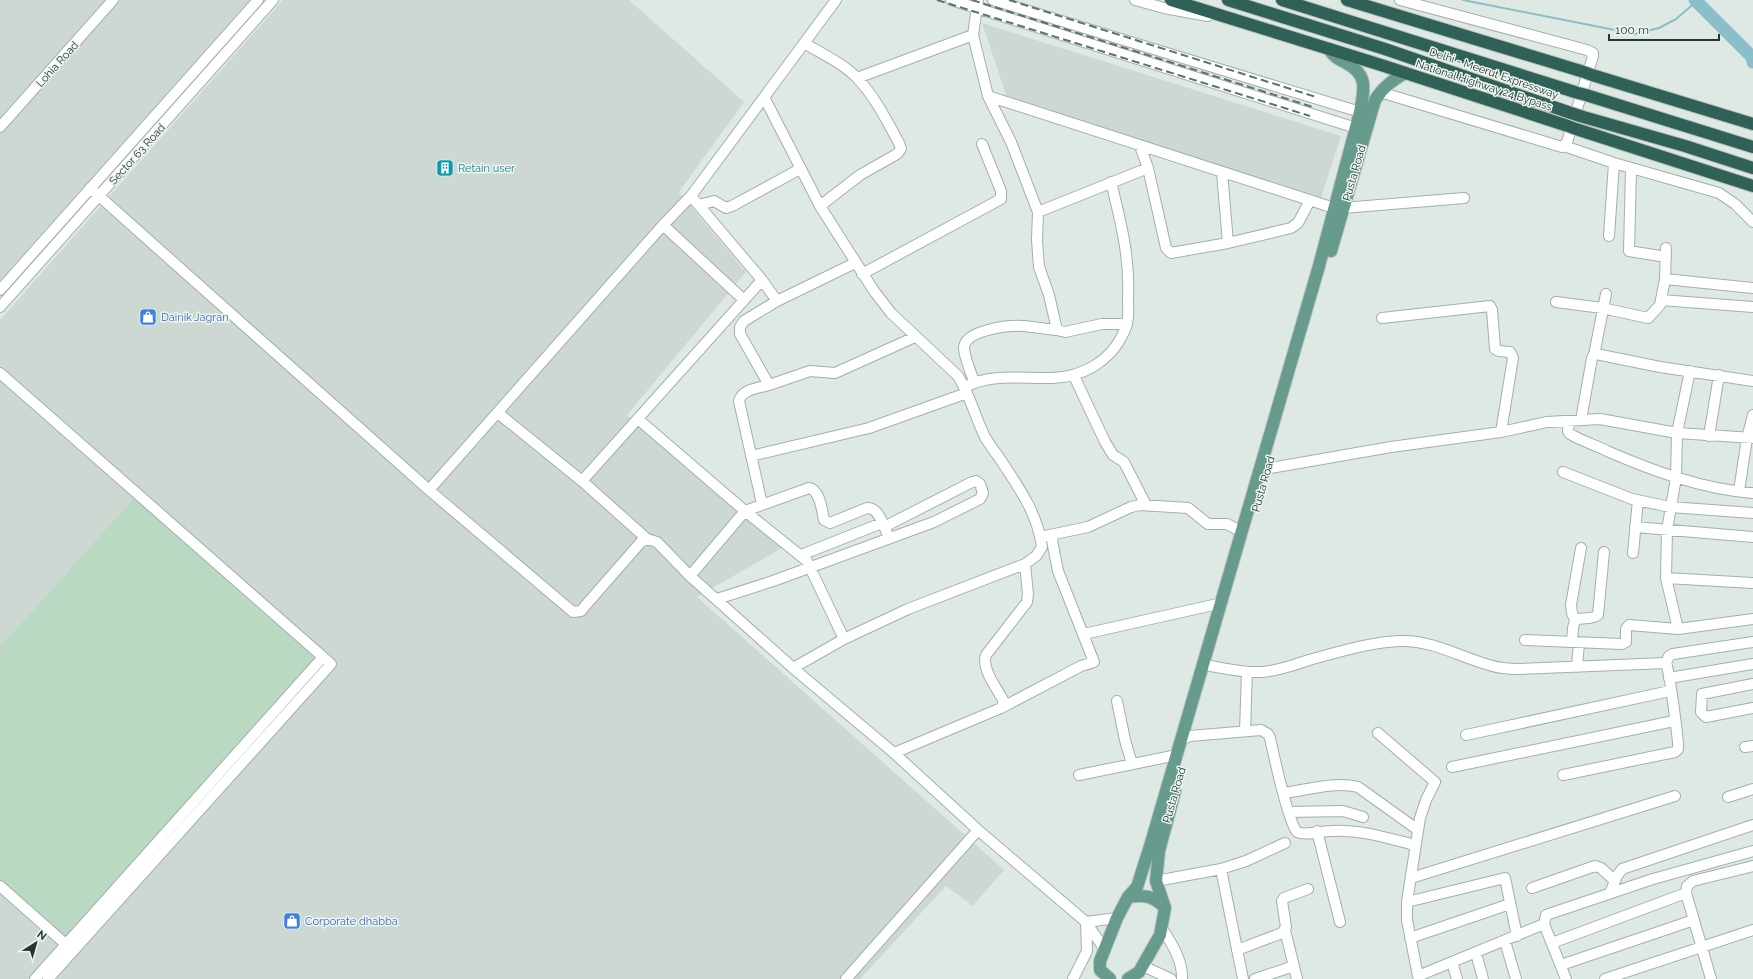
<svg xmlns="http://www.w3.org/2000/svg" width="1753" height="979" viewBox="0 0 1753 979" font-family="Raleway,sans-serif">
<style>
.built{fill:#cdd8d3}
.green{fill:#b9d9c2}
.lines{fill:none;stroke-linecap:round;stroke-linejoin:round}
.stream{stroke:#8abfca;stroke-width:2}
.river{stroke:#8abfca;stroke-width:13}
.minor-casing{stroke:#a2b0ab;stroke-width:12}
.major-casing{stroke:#bcc3c2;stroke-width:14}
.highway-casing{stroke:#bcc3c2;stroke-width:14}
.minor{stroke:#fff;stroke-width:10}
.major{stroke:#669b8e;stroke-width:12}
.highway{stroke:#306157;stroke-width:12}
.rail{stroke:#5b736d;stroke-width:2;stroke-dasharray:8 4;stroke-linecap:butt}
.highway-bridge-casing{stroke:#bcc3c2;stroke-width:14;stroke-linecap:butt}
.highway-bridge{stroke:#306157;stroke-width:12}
.labels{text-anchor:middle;stroke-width:3;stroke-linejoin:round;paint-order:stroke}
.street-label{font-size:11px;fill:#213732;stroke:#eff6f2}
.culture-label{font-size:11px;fill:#0d838f;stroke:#eff6f2;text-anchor:start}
.shop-label{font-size:11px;fill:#366cbe;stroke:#eff6f2;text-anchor:start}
</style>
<rect width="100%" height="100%" fill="#dfe9e4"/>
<path class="built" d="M0,0H250L0,281Z
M283,0H629L744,102L679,192L746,272L627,415L782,548L697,597L1004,870L973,906L946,886L860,979H0V320Z
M982,23L1341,136L1321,198L1007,98Z"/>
<path class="green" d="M138,494L331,664L66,945L0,886V647Z"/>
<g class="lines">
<path class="stream" d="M1463,0L1635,34L1659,28L1676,19L1697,1"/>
<path class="river" d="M1695,0L1752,57L1753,62"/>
<defs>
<path id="minor" d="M951,0L1356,128
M978,0L973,35L988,96L1011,142L1038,212L1148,168
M993,0L1360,112
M1135,0L1164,8L1208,16
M804,43C822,54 843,63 858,79C875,97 887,121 899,143L901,149L897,154L860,175L820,206
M857,78L973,35
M1380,92L1562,147L1567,142L1593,56V53L1587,50L1400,0
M988,96L1334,208
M764,97L820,206L874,291L891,313L958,376C970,395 975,417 985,437C990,446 997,454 1002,462C1020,489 1038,515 1042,547L1036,556L1025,564L908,609L844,639L793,668
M0,127L113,0
M1140,146L1148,168L1166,248L1171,253L1228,243L1291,228L1298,223L1310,200
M1564,146L1614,163L1719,193L1735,204L1753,222
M1631,169L1629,251L1666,257
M1222,172L1228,243
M90,188L429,490L573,612L581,611L585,606L641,542L647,539L657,542L690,576L793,668L894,753L978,830L1086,922L1105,950
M691,196L762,280L777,301L744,321L740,327V334L769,385C758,388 742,389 739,401L762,504
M699,205L714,201L726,208L732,206L800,169
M1343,208L1464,198
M1038,212L1037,240L1039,267L1049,295L1057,330L1065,332L1102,324H1127
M663,225L744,300
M1609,236L1614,163
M1666,248L1665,279L1753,288
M862,274L1001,199V191L982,144
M0,290L258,0
M1606,294L1595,350L1596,354L1660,367L1753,381
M1661,300L1753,307
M777,301L855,263
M1556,302L1602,308L1648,318L1660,305L1665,279
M0,307L273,0
M1382,318L1490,306L1492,310L1495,349L1499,351L1510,352L1513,358L1501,432
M0,373L331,664L48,979
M1074,376L1105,442L1113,455L1124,462L1146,505
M974,382C971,372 965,359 964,349C963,330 1009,325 1023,326C1034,327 1046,329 1057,330
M769,385L810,371L835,373L915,337
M965,387C991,373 1023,379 1052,378C1082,377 1110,362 1123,334C1124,331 1127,327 1127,323C1129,316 1128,307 1128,299C1130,257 1121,223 1111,182
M498,413L582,481L647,539
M638,419L745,511L807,561L844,639
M1581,420L1592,358L1595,352
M1569,421L1568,431L1570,434C1582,441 1595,445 1607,451C1653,471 1702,489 1753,493
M1709,436L1719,375
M751,456L869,428L967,393
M1259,470L1391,447L1501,432L1547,422L1600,419L1677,433L1753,438
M1563,472L1632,499L1670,507L1753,513
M582,481L762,280
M429,490L663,225L691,196L836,0
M1739,491L1747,438L1753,415
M1635,527L1753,537
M1045,536L1088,527L1131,507L1140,505L1188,508L1208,524H1227L1242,532
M1633,553L1638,500
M801,555L882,523
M690,576L745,511L809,488C820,490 822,510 824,520L830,523L867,508C878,507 883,524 887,533
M1666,578L1753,583
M717,599L773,581L934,522L980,499L983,493L980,484L976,481L972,482L884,527
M1575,620L1572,613L1571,605L1581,548
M1678,629L1666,578L1667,530L1676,478L1677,433L1690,371
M1084,634L1222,603
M1525,640L1622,644L1626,642V629L1629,625L1678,629L1753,619
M1572,642L1573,628L1575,620C1583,617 1592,620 1598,615L1604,552
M1666,663L1669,656L1673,654L1753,642
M1211,666C1227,669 1245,673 1262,672C1278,671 1294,665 1309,660C1339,652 1370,642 1401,641C1432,640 1460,657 1489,665C1498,668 1509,669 1519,669L1666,663C1669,669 1679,742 1678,749L1675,752L1563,775
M1577,667L1579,643
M1669,678L1753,664
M1753,684L1702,694L1701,712L1706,717L1753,708
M1117,701L1125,740L1132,764
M1001,708L1081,666L1094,662L1058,571L1051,535
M1245,731L1247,672
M1378,733L1435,782L1426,800L1420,818L1407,902V920L1418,976L1544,924
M1466,735L1670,691
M1181,740L1190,736L1261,730L1268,734L1270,738C1274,756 1288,822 1297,832C1306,836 1321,831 1331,831C1359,829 1387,838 1415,845
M1745,747L1753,746
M894,753L1001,708L1003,705V700C997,688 981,669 986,655L1027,602L1028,594L1025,564
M1452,767L1674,721
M1079,775L1177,755
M1284,793C1307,790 1335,781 1358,787L1418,830
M1728,797L1753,789
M1289,812L1343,811L1363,817
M1317,831L1340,922
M1221,869L1243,979
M1411,878L1675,796
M1156,881L1221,869L1246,861L1285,843
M0,886L70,948
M1532,888L1595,866L1601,868L1615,881
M1610,893L1617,876L1622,869L1753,825
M1407,902L1505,878L1517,936
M1086,922L1117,918
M1162,929C1172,943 1183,961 1182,979
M1285,930L1297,979
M1410,938L1510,904
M1505,941L1516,979
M1552,943L1686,893
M1237,950L1282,933L1286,927L1282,901L1284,898L1308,889
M1476,953L1483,979
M1452,962L1457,979
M1561,965L1694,920
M1143,966L1171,979
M35,979L323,657
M846,979L978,830
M1073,979L1087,951L1086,922
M1255,979L1294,966
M1566,979L1544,924L1546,915L1653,879L1753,851
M1605,979L1753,930
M1711,979L1686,893L1687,886L1693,881L1753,866"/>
<path id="major" d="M1331,251L1375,100C1383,87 1393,80 1405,73
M1128,897C1145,895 1153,895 1165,908L1160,935L1139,972L1128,979
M1165,908L1156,881L1159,851L1175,791
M1110,979L1100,970V961L1117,918L1128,897L1137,887L1151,843L1319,266L1360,112C1364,90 1369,75 1346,63C1338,59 1334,57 1329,49"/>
<path id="highway" d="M1171,0L1381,65L1568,126
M1228,0L1385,49L1571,113
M1282,0L1578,93
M1347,0L1584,72
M1592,75L1753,124
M1586,95L1753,147
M1580,116L1685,146L1753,168
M1576,129L1753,186"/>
</defs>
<use href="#minor" class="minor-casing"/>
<use href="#major" class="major-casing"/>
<use href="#highway" class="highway-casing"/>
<use href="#minor" class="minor"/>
<use href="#major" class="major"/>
<use href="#highway" class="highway"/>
<path class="rail" d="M937,0L1310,116
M972,0L1313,107
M1009,0L1316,97"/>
<defs>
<path id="highway-bridge" d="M1584,72L1592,75
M1578,93L1586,95
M1571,113L1580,116
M1568,126L1576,129"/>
</defs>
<use href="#highway-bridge" class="highway-bridge-casing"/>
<use href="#highway-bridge" class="highway-bridge"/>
</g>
<defs>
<symbol id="building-square" viewBox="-11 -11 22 22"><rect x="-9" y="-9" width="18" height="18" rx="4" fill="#0f9aa8" stroke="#eff6f2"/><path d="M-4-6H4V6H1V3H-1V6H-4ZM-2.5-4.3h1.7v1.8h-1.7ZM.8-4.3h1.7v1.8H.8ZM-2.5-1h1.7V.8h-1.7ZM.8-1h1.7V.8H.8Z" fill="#fff"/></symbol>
<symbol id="shop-square" viewBox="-11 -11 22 22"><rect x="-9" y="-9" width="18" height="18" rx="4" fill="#3f7fe0" stroke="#eff6f2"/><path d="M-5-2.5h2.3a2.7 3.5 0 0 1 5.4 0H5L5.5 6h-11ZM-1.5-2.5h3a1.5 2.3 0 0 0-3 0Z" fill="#fff"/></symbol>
</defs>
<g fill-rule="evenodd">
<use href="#building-square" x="435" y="158" width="20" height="20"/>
<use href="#shop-square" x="138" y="307" width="20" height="20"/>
<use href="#shop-square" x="282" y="911" width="20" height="20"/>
</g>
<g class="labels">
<g class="street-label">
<text transform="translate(57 64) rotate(-48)" y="4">Lohia Road</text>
<text transform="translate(1494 73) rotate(19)" y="4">Delhi - Meerut Expressway</text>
<text transform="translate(1484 85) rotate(18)" y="4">National Highway 24 Bypass</text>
<text transform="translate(137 154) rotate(-48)" y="4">Sector 63 Road</text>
<text transform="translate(1354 173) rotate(-74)" y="4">Pusta Road</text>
<text transform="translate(1263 484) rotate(-74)" y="4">Pusta Road</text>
<text transform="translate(1174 795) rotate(-74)" y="4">Pusta Road</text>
</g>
<g class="culture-label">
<text x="458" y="172">Retain user</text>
</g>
<g class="shop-label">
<text x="161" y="321">Dainik Jagran</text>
<text x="305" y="925">Corporate dhabba</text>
</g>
</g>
<g transform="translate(36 943) rotate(37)" stroke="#eff6f2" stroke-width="3" paint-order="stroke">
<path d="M0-3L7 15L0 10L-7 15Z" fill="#213732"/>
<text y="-6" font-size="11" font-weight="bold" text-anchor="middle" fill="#213732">N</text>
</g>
<path d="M1609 34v6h110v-6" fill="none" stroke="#213732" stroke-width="2"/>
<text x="1615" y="34" font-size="12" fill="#213732" stroke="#eff6f2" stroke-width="3" paint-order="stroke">100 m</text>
</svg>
